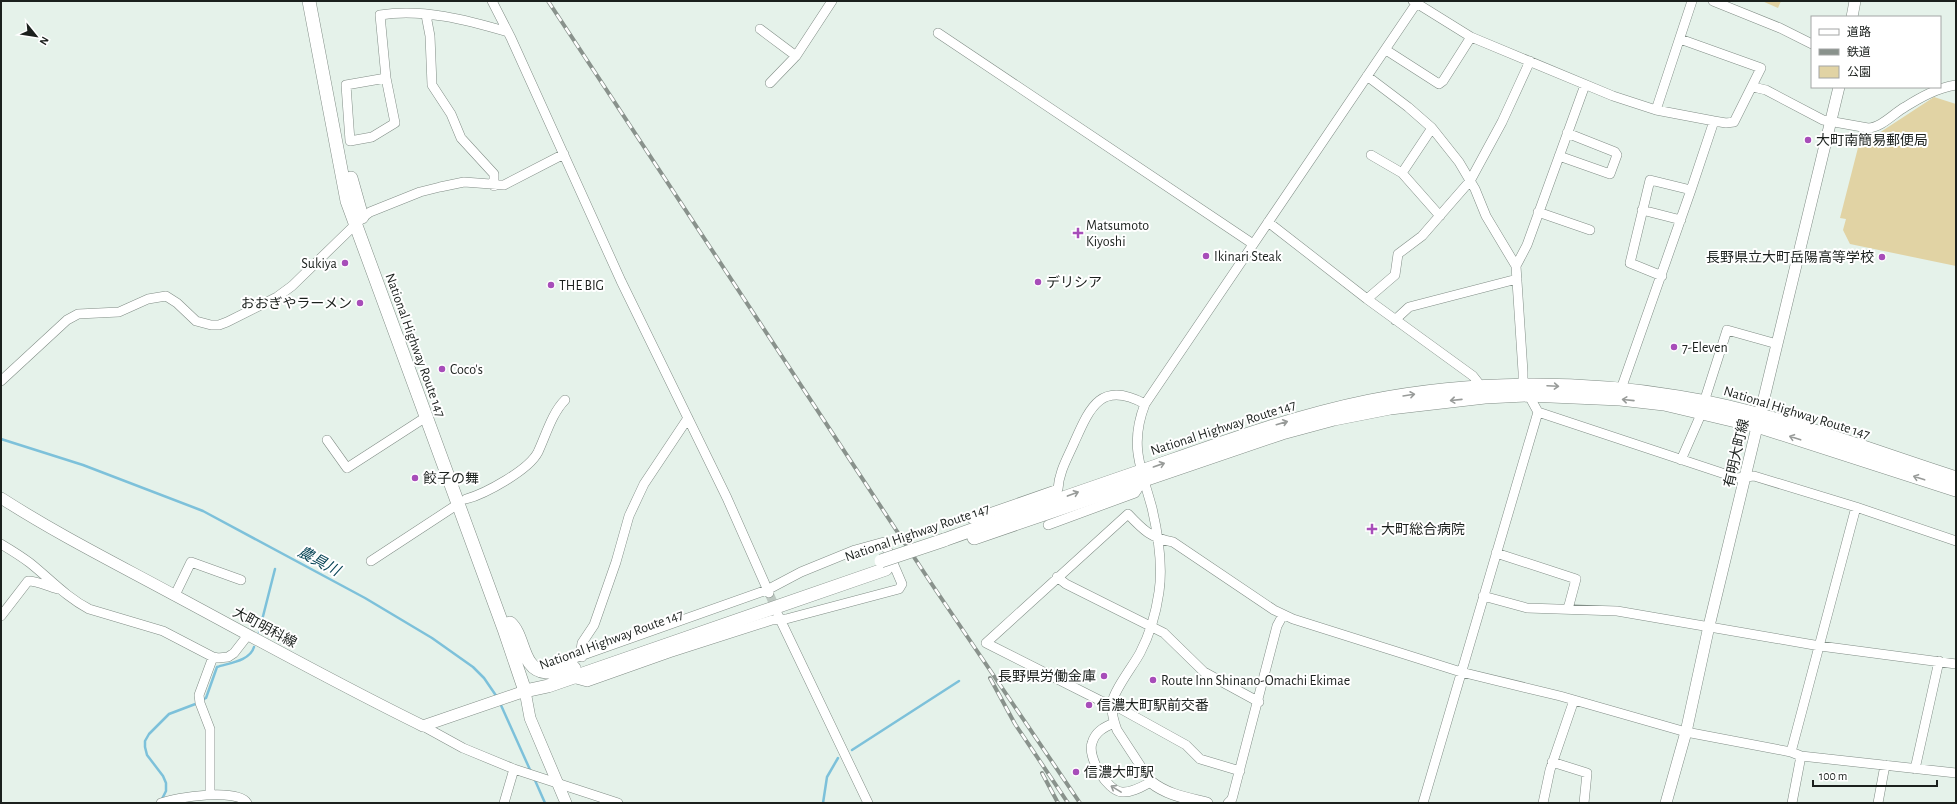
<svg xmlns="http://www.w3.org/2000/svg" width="1957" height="804" viewBox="0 0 1957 804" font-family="'Alegreya Sans','Noto Sans JP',sans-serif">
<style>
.green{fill:#e1d3a4}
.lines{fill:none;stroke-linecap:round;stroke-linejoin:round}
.stream{stroke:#7dc1da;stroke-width:2.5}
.minor-tunnel{stroke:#bdc8c1;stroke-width:9;stroke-dasharray:9 4.5;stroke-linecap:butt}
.minor-casing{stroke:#818d86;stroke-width:10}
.major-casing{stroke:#818d86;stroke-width:12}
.highway-casing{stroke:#818d86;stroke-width:14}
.minor{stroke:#fff;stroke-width:9}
.major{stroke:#fff;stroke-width:11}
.highway{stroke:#fff;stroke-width:13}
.rail-casing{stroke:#89928c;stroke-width:4}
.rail{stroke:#fff;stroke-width:2.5;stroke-dasharray:8;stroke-linecap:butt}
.highway-bridge-casing{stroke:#818d86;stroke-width:14;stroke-linecap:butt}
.highway-bridge{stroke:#fff;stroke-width:13}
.oneway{stroke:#989b99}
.poi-dot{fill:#a74db9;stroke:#fff;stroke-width:1.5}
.labels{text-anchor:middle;stroke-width:4;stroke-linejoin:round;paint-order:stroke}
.poi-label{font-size:14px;fill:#1b201d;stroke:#fff;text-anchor:start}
.street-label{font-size:14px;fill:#1b201d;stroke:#fff}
.water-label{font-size:15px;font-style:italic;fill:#003f51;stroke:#fff}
</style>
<rect width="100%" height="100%" fill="#e5f2ea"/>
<path class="green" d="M1762,1H1781L1778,8Z
M1934,97L1956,104V266L1850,244L1843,230L1846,219L1840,218L1861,136L1876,135Z"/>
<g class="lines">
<path class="stream" d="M1,439L83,465L203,511L365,598L432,638L473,667L484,678L497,697
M259,632L275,569
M202,700L206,698L217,667C229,663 250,661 254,647
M500,703L531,772
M852,750L959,681
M534,778L545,803
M161,801L166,791V783L163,776L147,755L145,747V741L149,734L169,714L198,703
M823,803L827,777L838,758"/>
<path class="minor-tunnel" d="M769,593L777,612"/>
<defs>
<path id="minor" d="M492,1L511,38L621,281L727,498L769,593
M1413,1L1471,37L1613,96L1656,110L1714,121L1726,123L1734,122L1761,68L1680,39
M1713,1L1780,28L1812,44
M426,15L430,36L432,85L451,114L461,138L494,174V186
M760,29L796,56
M938,33L1253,244
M1386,50L1439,84L1443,81L1471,37
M1367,76L1408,107L1432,128L1459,162L1475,189L1486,216L1516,266L1523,372V385L1538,412L1737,478L1754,476L1856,507L1956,541
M386,78L346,85L350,141L372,137L395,123L386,78L380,15C422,8 467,20 508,32
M770,83L796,56L832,1
M1753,87L1766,90L1823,120L1868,128C1881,128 1894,113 1905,107C1921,97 1937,88 1956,85
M1656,110L1692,1
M1432,128L1402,173L1440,216
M1371,155L1402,173
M1559,156L1610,174L1617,155L1615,152L1567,133
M1642,210L1681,220
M1538,212L1590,230
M1268,222L1367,299L1473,376L1484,390
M1516,266L1527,245L1585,85
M1662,276L1630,263L1650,180L1691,190
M1367,299L1395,275L1398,254L1422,236L1470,181L1502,122L1530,61
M1395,320L1409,307L1517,279
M1,381L67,320L78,314L119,312L148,299L166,296L177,303L196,321L211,325H219L227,322L277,297L292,286L362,218L370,212L420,192L440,187L464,182L504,185L564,154
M1621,389L1691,190L1714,121
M1704,402L1727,330L1777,344
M327,440L347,468L426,417
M1681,460L1702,412
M466,499C485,494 529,470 538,452C546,435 552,413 565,400
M1856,507L1791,752L1801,756L1956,773
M972,519L1058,489C1059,472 1067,459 1074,443C1090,407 1101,380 1145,404
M1048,525L1135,493L1143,481
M1,544C11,550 21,556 30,563C50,579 66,597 89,609L163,631L213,657L218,658L228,657L234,653L248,635
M1496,553L1576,579L1568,609
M371,561L458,504
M1057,577L1066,584L1164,633L1204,672L1259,702
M175,595L191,562L241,580
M1483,596L1527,608L1617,611L1820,646L1956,664
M778,615L868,803
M1,616L28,581C39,581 48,587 58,589
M582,657L581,650L582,643L594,625L616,562L629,516L644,484L688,418
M574,668L572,659L767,590L801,572L855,550L884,542L902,584L899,589L786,619L772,620L669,653L587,682L576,679L575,676
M1114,723C1104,727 1095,732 1092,743C1087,757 1107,791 1122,792C1132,793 1143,786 1151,782L1117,730C1114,722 1111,712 1112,703C1114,690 1133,666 1140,653C1150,634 1156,613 1159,592C1163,565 1158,534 1152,508C1141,468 1129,445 1145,404L1418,1
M423,726L463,748L514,769L618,803
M1552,762L1587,773L1584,803
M1915,769L1939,661
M1240,771L1200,759L1186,745L1112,704L1101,701L986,643L1128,514C1143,530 1151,538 1173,542L1274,610L1293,619L1461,672L1560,696L1686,732L1791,752
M210,795V729L200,703L199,695L213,657
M161,803C176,797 238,788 247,803
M504,803L514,769
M1228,803L1232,799L1277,626L1283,615
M1423,803L1538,412
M1543,803L1550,770L1574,700
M1792,803L1801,756
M1878,803L1885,765"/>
<path id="major" d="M1852,17L1855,1
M1,498C57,534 117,564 176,596C258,640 339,685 423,726L525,691L530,718L566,803
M1151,782C1167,795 1187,798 1207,803
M1666,803L1686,732L1709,626L1839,87"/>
<path id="highway" d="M309,1L347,201L504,629L525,691
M351,178L362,217
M974,538L1282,433L1334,419L1390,408L1485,397L1528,395L1620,399L1664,404L1757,426L1956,490
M944,540C1013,515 1083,491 1153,467C1224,442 1295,416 1369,401C1470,381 1577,380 1678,397C1773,412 1865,449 1956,478
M510,623C525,636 521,670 546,672C555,673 564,668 574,668
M525,691L548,686L886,569"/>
</defs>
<use href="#minor" class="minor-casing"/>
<use href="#major" class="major-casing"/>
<use href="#highway" class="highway-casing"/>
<use href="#minor" class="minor"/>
<use href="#major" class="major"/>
<use href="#highway" class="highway"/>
<defs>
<path id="rail" d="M548,1L933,586L1080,803
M990,678L1015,724L1068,803
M1042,773L1058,803"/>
</defs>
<use href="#rail" class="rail-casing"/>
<use href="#rail" class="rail"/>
<defs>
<path id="highway-bridge" d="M881,561L944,540"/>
</defs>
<use href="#highway-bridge" class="highway-bridge-casing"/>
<use href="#highway-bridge" class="highway-bridge"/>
</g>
<defs><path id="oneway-shaft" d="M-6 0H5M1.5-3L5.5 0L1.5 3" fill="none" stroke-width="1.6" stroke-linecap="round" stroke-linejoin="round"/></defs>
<g class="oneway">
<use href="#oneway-shaft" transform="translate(1553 386) rotate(3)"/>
<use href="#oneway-shaft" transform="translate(1409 395) rotate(-9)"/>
<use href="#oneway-shaft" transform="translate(1456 400) rotate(174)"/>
<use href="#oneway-shaft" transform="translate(1628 400) rotate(-174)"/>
<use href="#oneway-shaft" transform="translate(1282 423) rotate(-16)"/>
<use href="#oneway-shaft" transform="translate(1795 438) rotate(-162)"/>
<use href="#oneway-shaft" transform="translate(1159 465) rotate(-19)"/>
<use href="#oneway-shaft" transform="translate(1919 478) rotate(-162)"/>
<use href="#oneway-shaft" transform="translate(1073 494) rotate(-20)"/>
<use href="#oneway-shaft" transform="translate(1116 789) rotate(-149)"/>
</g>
<g class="poi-dot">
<circle cx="1808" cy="140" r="4"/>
<path d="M1076 227h4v4h4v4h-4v4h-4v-4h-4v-4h4z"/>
<circle cx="1206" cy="256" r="4"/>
<circle cx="1882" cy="257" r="4"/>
<circle cx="345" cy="263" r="4"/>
<circle cx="1038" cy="282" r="4"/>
<circle cx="551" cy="285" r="4"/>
<circle cx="360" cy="303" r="4"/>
<circle cx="1674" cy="347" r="4"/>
<circle cx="442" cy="369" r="4"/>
<circle cx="415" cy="478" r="4"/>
<path d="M1370 523h4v4h4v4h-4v4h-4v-4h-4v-4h4z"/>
<circle cx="1104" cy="676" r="4"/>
<circle cx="1153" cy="680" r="4"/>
<circle cx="1089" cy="705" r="4"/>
<circle cx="1076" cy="772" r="4"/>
</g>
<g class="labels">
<g class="poi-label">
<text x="1816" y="145">大町南簡易郵便局</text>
<text x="1086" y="230">Matsumoto<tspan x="1086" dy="16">Kiyoshi</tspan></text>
<text x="1214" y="261">Ikinari Steak</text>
<text x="1874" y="262" text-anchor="end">長野県立大町岳陽高等学校</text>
<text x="337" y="268" text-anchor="end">Sukiya</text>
<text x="1046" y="287">デリシア</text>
<text x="559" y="290">THE BIG</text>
<text x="352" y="308" text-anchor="end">おおぎやラーメン</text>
<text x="1682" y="352">7-Eleven</text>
<text x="450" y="374">Coco's</text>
<text x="423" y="483">餃子の舞</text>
<text x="1381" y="534">大町総合病院</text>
<text x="1096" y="681" text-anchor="end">長野県労働金庫</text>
<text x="1161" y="685">Route Inn Shinano-Omachi Ekimae</text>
<text x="1097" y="710">信濃大町駅前交番</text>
<text x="1084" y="777">信濃大町駅</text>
</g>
<g class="street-label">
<text transform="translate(416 345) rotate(70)" y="5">National Highway Route 147</text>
<text transform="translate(1797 412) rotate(17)" y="5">National Highway Route 147</text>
<text transform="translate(1223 427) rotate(-18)" y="5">National Highway Route 147</text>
<text transform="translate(1736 453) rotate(-77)" y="5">有明大町線</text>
<text transform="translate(917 532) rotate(-19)" y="5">National Highway Route 147</text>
<text transform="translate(265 627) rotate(28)" y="5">大町明科線</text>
<text transform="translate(611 639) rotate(-20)" y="5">National Highway Route 147</text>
</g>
<g class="water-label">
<text transform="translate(319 561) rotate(28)" y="5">農具川</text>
</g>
</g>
<rect width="1957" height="804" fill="none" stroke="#1b201d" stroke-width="4"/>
<rect x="1811" y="16" width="130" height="72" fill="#ffffff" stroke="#a4a6a5"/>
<rect x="1819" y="29" width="20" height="6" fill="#ffffff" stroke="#a4a6a5"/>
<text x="1847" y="36" font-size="12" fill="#1b201d">道路</text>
<rect x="1819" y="49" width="20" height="6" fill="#89928c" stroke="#a4a6a5"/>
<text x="1847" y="56" font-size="12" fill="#1b201d">鉄道</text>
<rect x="1819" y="66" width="20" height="12" fill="#e1d3a4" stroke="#a4a6a5"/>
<text x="1847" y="76" font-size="12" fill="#1b201d">公園</text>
<g transform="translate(36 36) rotate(120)" stroke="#ffffff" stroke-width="3" paint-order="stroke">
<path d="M0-3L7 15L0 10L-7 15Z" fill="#1b201d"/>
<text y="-6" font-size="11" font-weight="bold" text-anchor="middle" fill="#1b201d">N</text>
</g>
<path d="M1813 780v6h124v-6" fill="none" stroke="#1b201d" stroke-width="2"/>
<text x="1819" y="780" font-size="12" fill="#1b201d" stroke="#ffffff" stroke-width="3" paint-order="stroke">100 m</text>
</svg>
